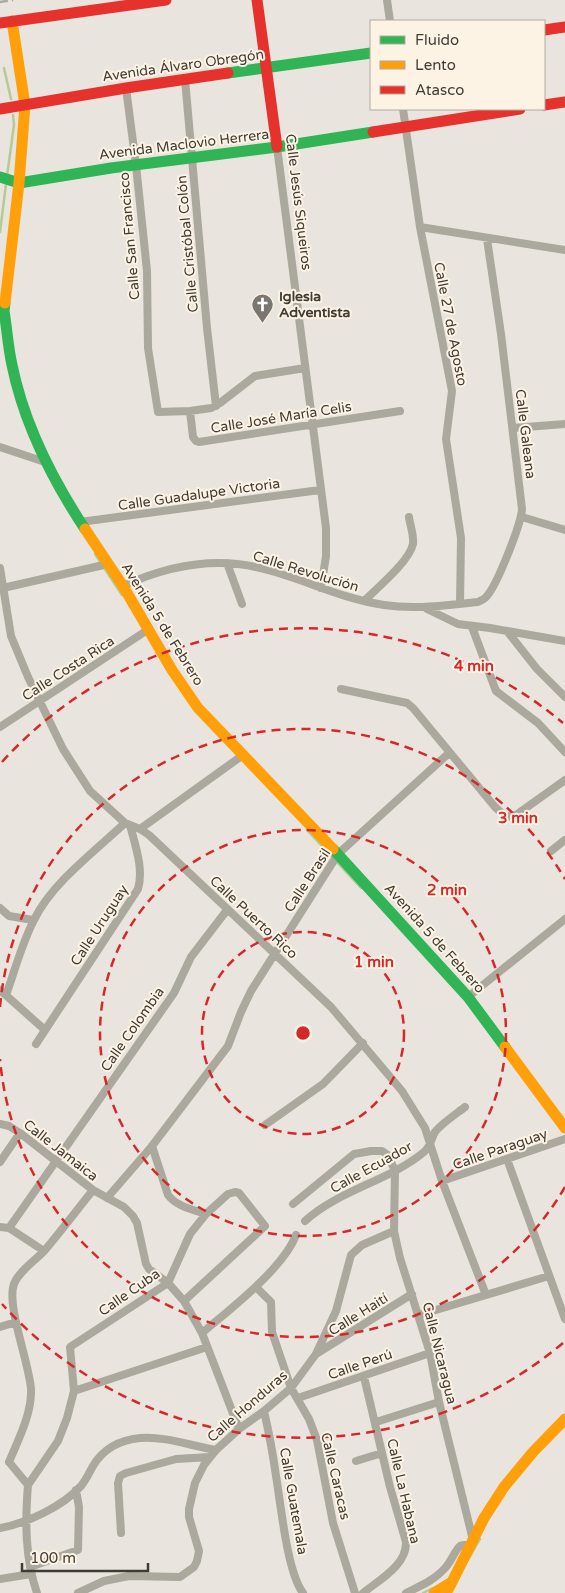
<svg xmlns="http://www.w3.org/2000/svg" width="565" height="1593" viewBox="0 0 565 1593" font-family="'Varela Round',sans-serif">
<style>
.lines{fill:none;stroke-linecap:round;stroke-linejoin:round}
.stream{stroke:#b4cc94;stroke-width:2.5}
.street{stroke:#aba89e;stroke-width:8}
.fast{stroke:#30b455;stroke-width:11}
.slow{stroke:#ff9f0a;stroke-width:11}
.jam{stroke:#e5322d;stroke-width:11}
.rail{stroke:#adaaa2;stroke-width:2.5;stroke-dasharray:8 4;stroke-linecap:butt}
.ring{fill:none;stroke:#d62828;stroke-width:2.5;stroke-dasharray:9 6}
.labels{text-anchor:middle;stroke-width:4;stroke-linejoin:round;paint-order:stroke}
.street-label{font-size:14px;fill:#403c36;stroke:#fdf3e4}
.poi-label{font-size:14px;font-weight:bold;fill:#403c36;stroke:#fdf3e4;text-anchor:start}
.centre{fill:#d62828;stroke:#fdf3e4;stroke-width:2.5}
.ring-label{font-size:15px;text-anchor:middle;font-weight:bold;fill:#d62828;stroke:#fdf3e4;stroke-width:4;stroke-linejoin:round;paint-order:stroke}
</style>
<rect width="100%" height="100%" fill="#e9e4dd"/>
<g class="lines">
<path class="stream" d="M4,68L11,99
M7,176L14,125L13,115
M0,232L6,184
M95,554L122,595
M307,830L361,888
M468,1560L480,1539
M423,1593L433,1588"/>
<path class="street" d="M387,0L390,21
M185,79L207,328L216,406
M126,88L136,165L147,271L148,348L158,412L190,411L211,408L220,403L255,376L305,368
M403,109L420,227L452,391L446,439L461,538L460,604
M277,147L326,528V556L321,588
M420,227L565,250
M190,411L193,437L196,441L199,442L400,411
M513,428L565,424
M0,447L45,462
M522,517L565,530
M80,522L320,490
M227,563L242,604
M0,568L11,636L28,677L63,749L90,791L125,823L140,829L149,835L331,1007L402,1091L425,1128L442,1181L486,1295
M123,586C167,566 216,556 264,569C304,579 342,599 384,605C416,610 446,605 478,602C480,601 484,599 485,598C496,589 521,524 522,509L501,334L487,239
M3,588L108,564
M364,601C377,588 409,562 413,544C414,535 410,525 409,517
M427,609L458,624L490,628L565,641
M472,627L496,691L538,723L565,752
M507,631L537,669L565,697
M341,689L407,703L413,708L495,807L506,817L516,815L565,780
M0,727L149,629
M140,829L243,755
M551,851L565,840
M0,908L9,916L33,920
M0,990L45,1030
M6,995C15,970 22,943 34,920C51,884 96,850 125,823
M468,997L565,919
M36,1044L138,889C144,869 135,845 130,825
M0,1124L9,1126L20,1133L93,1190L124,1207L133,1216L137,1223L146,1264L149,1269L168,1283L184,1301L202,1333L239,1429
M265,1125L323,1084L363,1043
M152,1146L168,1195C176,1206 193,1210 206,1214
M507,1159L565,1319
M0,1162L20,1133
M442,1181L565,1139
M107,1198L152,1146L228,1046L241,1012L251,991L338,854L449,753
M293,1204L354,1154L371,1151H382L388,1155L395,1171L394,1231L400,1258L430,1353L439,1402L473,1540
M305,1221C339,1190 389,1181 424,1152C431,1146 431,1139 435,1132C441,1124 456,1114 465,1107
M0,1227L9,1228L44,1251
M9,1228L174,993L191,957L227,910
M256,1287L271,1302L272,1332L291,1388L309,1419L317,1440L333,1523L355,1593
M419,1315L549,1276
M0,1327L16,1322
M202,1333C230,1309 283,1269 296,1235
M316,1354L412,1294
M74,1391L207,1347
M298,1398L430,1353
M264,1411C269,1433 273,1454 276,1476C281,1505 287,1572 303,1593
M376,1422L439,1402
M356,1461L382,1453
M9,1462C18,1440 32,1414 31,1389C29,1362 6,1305 14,1284C18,1272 36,1260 45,1250C61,1231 77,1210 93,1190
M9,1462L28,1485C25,1522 25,1558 37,1593
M28,1485L58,1441L67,1418L74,1391L70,1347L168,1283L190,1234L206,1214L228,1194L235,1192L239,1193L265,1226L184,1301
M0,1528C27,1523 62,1507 81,1486C86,1480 89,1473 93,1466C103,1449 120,1440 140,1438C166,1436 191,1446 216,1450
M121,1533L118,1483L120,1476L126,1473L176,1459L210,1457
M30,1567L78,1550L79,1507L76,1490
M0,1579L31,1574
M78,1593L104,1581L129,1576L180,1577L194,1567L197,1561L199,1551L189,1517V1509L195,1483L204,1465L216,1450L239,1429L264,1411L291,1388L316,1354L336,1311L351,1255L362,1245L394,1231
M363,1593C379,1580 407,1565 406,1542L390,1487L364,1377
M406,1593C420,1586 435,1580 446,1567C451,1561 454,1553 459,1547C462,1544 466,1545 470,1546"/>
<path class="fast" d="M228,73L371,53
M0,177L19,183L111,168L277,147L373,132
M5,303L4,311C7,329 8,347 12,365C24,424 52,479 85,529
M333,849L468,997L505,1047"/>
<path class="slow" d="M5,303L19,183L25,105L12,21
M85,529L123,586L172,670L198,708L333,849
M505,1047L565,1128
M434,1593L452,1582L484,1518L504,1487L533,1452L565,1419
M446,1593L452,1582"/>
<path class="jam" d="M257,0L277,147
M0,23L166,0
M544,30L565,27
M544,105L565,102
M0,109L126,88L228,73
M373,132L520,109"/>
<path class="rail" d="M0,2L13,0"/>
</g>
<g class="ring">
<circle cx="303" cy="1033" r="101"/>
<circle cx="303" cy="1033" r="203"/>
<path d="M565 1187A304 304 0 0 1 0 1059M0 1007A304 304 0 0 1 565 879"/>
<path d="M563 1343A405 405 0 0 1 2 1304M2 762A405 405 0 0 1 563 723"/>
</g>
<defs>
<symbol id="church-pin" viewBox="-11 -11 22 30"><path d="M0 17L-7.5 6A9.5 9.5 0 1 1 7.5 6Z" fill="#7b7770" stroke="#fdf3e4"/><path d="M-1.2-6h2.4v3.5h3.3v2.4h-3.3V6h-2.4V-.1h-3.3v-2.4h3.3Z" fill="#fff"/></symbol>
</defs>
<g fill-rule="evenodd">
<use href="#church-pin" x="250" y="292" width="25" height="34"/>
</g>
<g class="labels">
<g class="street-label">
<text transform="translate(183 65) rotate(-8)" y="5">Avenida Álvaro Obregón</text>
<text transform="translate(184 144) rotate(-7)" y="5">Avenida Maclovio Herrera</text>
<text transform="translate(299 202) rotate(83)" y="5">Calle Jesús Siqueiros</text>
<text transform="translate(129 236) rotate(-95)" y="5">Calle San Francisco</text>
<text transform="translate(187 244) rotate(-95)" y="5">Calle Cristóbal Colón</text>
<text transform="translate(451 324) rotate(79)" y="5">Calle 27 de Agosto</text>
<text transform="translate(281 417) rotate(-9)" y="5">Calle José María Celis</text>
<text transform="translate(526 434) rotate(83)" y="5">Calle Galeana</text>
<text transform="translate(199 494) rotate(-8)" y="5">Calle Guadalupe Victoria</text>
<text transform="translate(306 571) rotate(17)" y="5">Calle Revolución</text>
<text transform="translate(163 624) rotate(58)" y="5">Avenida 5 de Febrero</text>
<text transform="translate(68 668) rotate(-33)" y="5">Calle Costa Rica</text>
<text transform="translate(307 880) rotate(-57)" y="5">Calle Brasil</text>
<text transform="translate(254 917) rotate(43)" y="5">Calle Puerto Rico</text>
<text transform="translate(99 925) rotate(-57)" y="5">Calle Uruguay</text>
<text transform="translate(435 938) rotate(48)" y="5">Avenida 5 de Febrero</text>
<text transform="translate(132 1029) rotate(-55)" y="5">Calle Colombia</text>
<text transform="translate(500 1149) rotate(-19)" y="5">Calle Paraguay</text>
<text transform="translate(61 1150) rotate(38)" y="5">Calle Jamaica</text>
<text transform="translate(371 1167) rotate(-29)" y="5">Calle Ecuador</text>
<text transform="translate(129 1292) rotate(-35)" y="5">Calle Cuba</text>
<text transform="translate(358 1314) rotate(-32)" y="5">Calle Haití</text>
<text transform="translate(440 1353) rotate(76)" y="5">Calle Nicaragua</text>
<text transform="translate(360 1364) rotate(-19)" y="5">Calle Perú</text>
<text transform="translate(247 1406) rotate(-41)" y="5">Calle Honduras</text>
<text transform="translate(336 1476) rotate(77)" y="5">Calle Caracas</text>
<text transform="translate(404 1491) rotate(77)" y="5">Calle La Habana</text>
<text transform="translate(294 1501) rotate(80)" y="5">Calle Guatemala</text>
</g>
<g class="poi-label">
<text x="279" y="301">Iglesia<tspan x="279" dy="16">Adventista</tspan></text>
</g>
</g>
<circle cx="303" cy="1033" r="8" class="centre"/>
<g class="ring-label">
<text x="474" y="671">4 min</text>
<text x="518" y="823">3 min</text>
<text x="447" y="895">2 min</text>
<text x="374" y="967">1 min</text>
</g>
<rect x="370" y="20" width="175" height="90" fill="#fdf3e4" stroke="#b1aa9e"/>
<rect x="380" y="36" width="25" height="8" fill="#30b455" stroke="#b1aa9e"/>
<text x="415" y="45" font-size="15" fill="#403c36">Fluido</text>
<rect x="380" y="61" width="25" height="8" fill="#ff9f0a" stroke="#b1aa9e"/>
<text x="415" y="70" font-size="15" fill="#403c36">Lento</text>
<rect x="380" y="86" width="25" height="8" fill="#e5322d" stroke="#b1aa9e"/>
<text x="415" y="95" font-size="15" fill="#403c36">Atasco</text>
<path d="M22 1563v8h126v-8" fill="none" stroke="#403c36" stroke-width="2.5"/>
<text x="30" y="1563" font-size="15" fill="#403c36" stroke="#fdf3e4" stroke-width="4" paint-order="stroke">100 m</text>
</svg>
